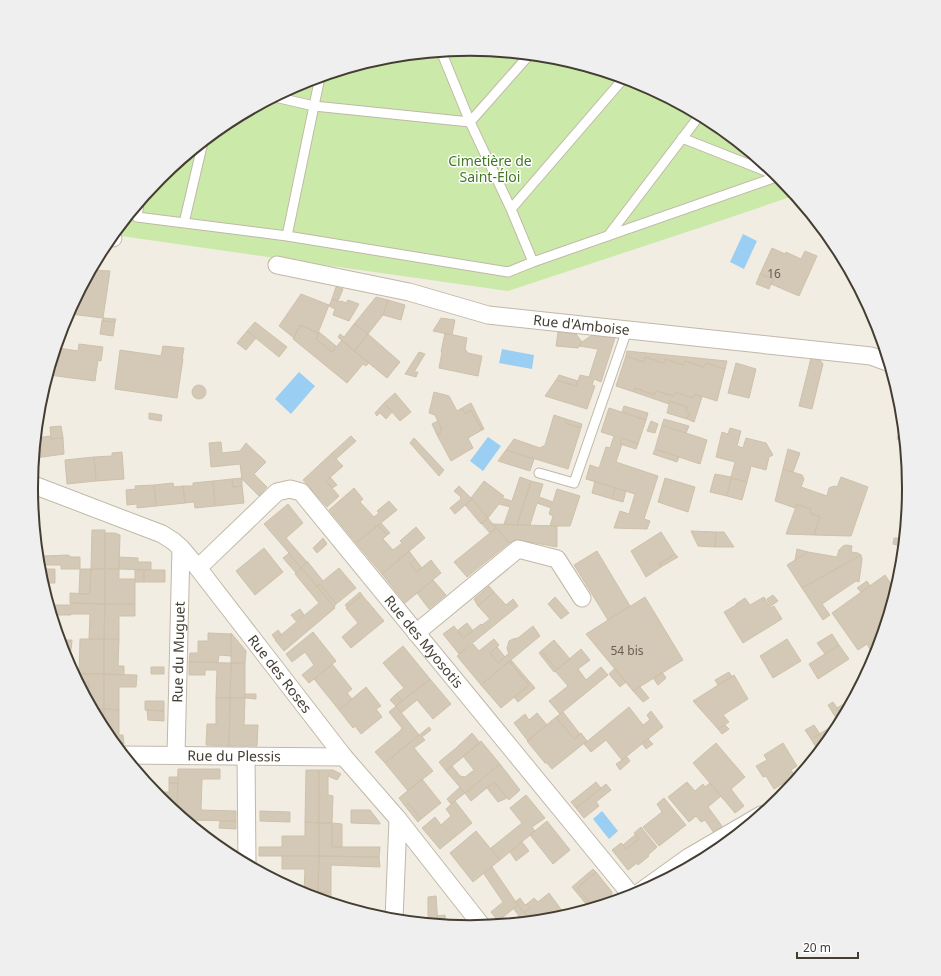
<svg xmlns="http://www.w3.org/2000/svg" width="941" height="976" viewBox="0 0 941 976" font-family="'Noto Sans',sans-serif">
<style>
.green{fill:#cbe9a8}
.water{fill:#9acef3}
.building{fill:#d4c9b7;stroke:#cfc1aa}
.lines{fill:none;stroke-linecap:round;stroke-linejoin:round}
.service-casing{stroke:#c1b8a7;stroke-width:11}
.minor-casing{stroke:#c1b8a7;stroke-width:19}
.service{stroke:#fff;stroke-width:9}
.minor{stroke:#fff;stroke-width:17}
.labels{text-anchor:middle;stroke-width:3;stroke-linejoin:round;paint-order:stroke}
.number-label{font-size:12px;fill:#686053}
.park-label{font-size:14px;fill:#427724;stroke:#fff}
.street-label{font-size:14px;fill:#443d32;stroke:#fff}
.rim{fill:none;stroke:#443d32;stroke-width:2}
</style>
<rect width="100%" height="100%" fill="#f2ede2"/>
<path class="green" d="M471,49L556,57L639,82L715,123L781,177L796,195L708,225L508,291L114,235V232L160,177L227,122L303,82L385,57Z"/>
<path class="water" d="M743,234L757,241L744,269L730,262Z
M502,349L534,355L532,369L499,363Z
M299,372L315,386L291,414L275,399Z
M488,437L501,446L483,471L470,461Z
M602,811L618,831L609,839L593,819Z"/>
<path class="building" d="M772,248L785,254L786,252L801,259L805,251L817,256L799,296L771,284L773,279L760,274Z
M91,270L110,271L103,318L70,314L71,308L78,295L83,296L84,290H87L90,273Z
M760,274L773,279L769,289L756,284Z
M336,287L343,289L338,301L332,299Z
M301,294L329,305L318,333L300,325L294,338L279,326Z
M376,297L388,300L383,315L368,334L354,324Z
M332,299L340,302L341,301L346,303L348,300L359,304L349,321L333,315L335,309L329,306Z
M388,300L405,305L401,320L383,315Z
M103,318L116,319L115,322L102,321Z
M441,318L455,320L452,335L433,331Z
M102,321L115,322L113,336L100,334Z
M255,322L287,347L279,357L247,331Z
M354,324L368,334L354,351L338,337L340,334L344,337Z
M300,325L318,333L316,339L332,352L342,340L369,363L366,366L363,364L347,383L293,339Z
M247,331L256,338L246,350L237,343Z
M319,332L336,346L332,352L316,339Z
M558,332L576,334L582,342L578,348L556,346Z
M445,333L467,338L465,349L468,353L482,356L478,376L439,368L442,352H441Z
M368,334L400,362L387,378L354,351Z
M592,335L615,338L601,382L594,379L592,385L595,386L587,409L545,396L556,380L576,386L580,375L589,377L598,349L579,346L582,342Z
M57,344H59V348L78,351L79,344L103,347L101,361L98,360L95,381L49,375V370Z
M163,346L184,348L182,359H183L177,398L115,389L120,350L161,356Z
M627,351L727,361L725,369L706,363L704,367L685,361L684,365L665,359L664,363L645,357L644,362L626,356Z
M419,352L425,354L414,372H418L416,377L405,374Z
M626,356L644,362L645,357L664,363L665,359L684,365L685,361L704,367L706,363L725,369L717,401L695,394L693,398L675,392L674,396L656,391L654,395L635,388L634,392L616,386Z
M811,358L820,360L823,364L812,409L799,406Z
M736,363L756,369L749,398L728,393Z
M559,375L578,381L576,386L556,380Z
M192 392a7 7 0 1 1 14 0a7 7 0 1 1-14 0Z
M635,388L654,395L656,391L674,396L675,392L693,398L695,394L702,397L694,422L687,419L689,413L686,412L687,407L670,401L669,404L634,392Z
M434,392L449,396L457,411L462,408L465,414L471,410L482,430L468,438L473,448L451,461L437,435L440,434L441,428L435,415L429,413Z
M395,393L411,412L400,421L384,403Z
M670,401L687,407L686,412L689,413L687,419L667,413Z
M384,403L392,412L386,419L380,413L377,416L375,413Z
M471,403L484,429L482,430L471,410L465,414L462,408Z
M624,406L648,413L646,420L622,412Z
M609,408L646,420L638,444L622,438L620,444H622L616,462L658,476L644,519L650,521L647,529L614,528L620,511L629,514L635,494L586,479L590,465L599,468L606,447L610,448L614,436L601,432Z
M149,413L162,415L161,421L149,419Z
M554,415L566,419L565,423L581,428L568,469L506,450L514,439L540,448L545,445Z
M566,419L582,424L581,428L565,423Z
M664,419L689,426L686,433L662,425Z
M438,421L441,428L440,434L437,435L432,424Z
M651,421L658,424L655,433L647,431Z
M903,421L906,444L897,439Z
M662,425L707,440L700,464L655,449Z
M61,426L63,438L51,439L50,427Z
M730,428L741,431L737,446L743,448L746,438L766,443L773,455L769,457L766,470L751,466L747,482L731,478L727,496L710,492L715,474L731,477L735,462L716,457L722,432L728,434Z
M51,436V439L63,438L64,454L35,458L36,438Z
M351,436L356,441L336,459L331,454Z
M414,438L444,470L439,476L410,443Z
M622,438L638,444L636,449L620,444Z
M221,442L222,453L240,451L246,443L266,462L254,474L267,487L259,496L242,479L240,464L211,467L209,443Z
M655,449L679,457L677,462L653,454Z
M788,449L800,453L793,472L783,469Z
M506,450L534,459L530,471L498,461Z
M122,452L124,479L96,481L94,457L112,456V453Z
M331,454L343,466L326,481L339,496L327,507L303,480Z
M94,457L96,481L67,484L65,460Z
M783,469L802,475L804,479L801,487L827,496L829,488L834,486L837,487L841,477L868,487L851,536L814,535L820,517L810,513L811,509L797,504L795,508L775,501Z
M330,477L337,485L332,488L326,481Z
M520,477L531,481L517,525L504,524L510,507L499,504L488,518L471,498L484,481L504,496L502,498L512,501Z
M242,478V486L233,487L232,479Z
M665,478L695,487L688,512L658,502Z
M731,478L747,482L742,500L727,496Z
M232,479L233,487L242,486L244,503L215,506L213,481Z
M213,481L215,506L195,508L194,502L185,503L183,486H193V483Z
M531,481L543,484L539,497L553,502L557,489L580,496L570,526H550L553,516L549,514L551,508L537,503L530,525H517Z
M595,481L615,488L612,499L592,493Z
M173,483L174,487L183,486L185,503L156,506L154,485Z
M154,485L156,506L137,508V504L127,505L126,490L136,489L135,486Z
M459,486L472,499L455,514L450,508L461,499L460,498L461,497L454,491Z
M354,488L363,499L360,502L374,517L379,513L377,511L389,501L397,510L356,543L329,510Z
M615,488L626,491L623,502L612,499Z
M472,499L488,518L481,524L465,505Z
M288,504L303,523L286,538L307,562L301,567L264,524Z
M797,504L811,509L810,513L820,517L814,535L786,534Z
M488,518L496,528L490,533L481,523Z
M381,523L390,533L387,535L378,525Z
M493,524L557,526V547L519,540L509,543Z
M378,525L387,535L383,539L393,550L402,543L400,541L416,527L425,538L382,574L356,543Z
M496,528L509,543L467,577L454,562Z
M92,530H105V569H91Z
M691,531L716,532L715,547L698,546Z
M661,532L675,554L659,564L661,567L646,577L631,551Z
M716,532H724L734,547H715Z
M105,533H115L120,535L119,569H105Z
M323,538L327,544L317,553L313,548Z
M894,538H905L904,547L893,544Z
M846,545L852,546L851,552L858,553L861,555L802,588L787,565L808,552L837,557L839,550L843,546Z
M264,548L283,572L255,595L236,571Z
M797,549L808,552L795,560Z
M409,551L415,559L410,564L417,572L431,560L441,573L405,603L382,574Z
M597,551L630,606L608,620L574,565Z
M289,553L301,568L296,573L283,558Z
M675,554L678,557L661,567L659,564Z
M68,555L71,557H80V569H61V565H44V556Z
M861,555L862,559L859,582L856,581L822,604L830,615L823,620L802,588Z
M119,557L138,558V562H151V570L119,569Z
M415,559L422,568L417,572L410,564Z
M307,561L323,581L339,568L356,588L336,604L320,584L317,586L301,567Z
M301,568L335,608L284,651L275,640L319,603L295,574Z
M44,569H55V583H44Z
M80,569H91L90,594H79Z
M91,569H105V604L70,603V593L90,594Z
M105,569H119V579H135V604H105Z
M135,570H144V582H135Z
M144,570H165V582H144Z
M885,575L896,591L876,656L873,663L868,656L872,653L867,644L858,650L832,613Z
M433,580L446,595L429,609L417,593Z
M867,581L870,586L861,592L857,588Z
M320,584L336,604L334,607L317,586Z
M489,586L494,592L478,606L474,599Z
M360,592L362,595L347,607L345,605Z
M494,592L506,605L513,599L518,606L459,654L443,634L454,626L463,638L481,624L482,625L490,619L478,606Z
M362,595L384,621L351,648L342,637L358,623L346,608Z
M773,595L778,601L771,606L767,599Z
M555,597L569,613L561,619L548,604Z
M645,597L683,660L633,691L586,634Z
M764,597L771,608L774,606L782,619L743,643L724,612L736,605V604L745,598L750,605Z
M71,603L105,604L104,639H89L90,614H71V615H52L49,605H70Z
M105,604H135V616H119V639H104Z
M300,609L304,615L296,621L291,615Z
M467,623L473,631L463,638L458,630Z
M533,626L540,636L481,685L457,656L473,644L479,651L494,639L499,645L490,653L498,663L509,653L508,652L507,648L509,641L513,639L518,638Z
M278,630L281,634L275,639L272,635Z
M313,632L336,661L309,683L302,675L314,665L305,652L292,662L286,654Z
M208,633L231,634V656L219,655L218,662H189L190,653H198V641H208Z
M231,633L246,651L245,663H231Z
M832,634L839,645L825,654L817,643Z
M80,639H104V674H79Z
M104,639H119L118,666H124V675L104,674Z
M787,639L801,661L773,678L760,656Z
M59,640H72L71,650H63Z
M554,640L570,659L557,670L541,651Z
M839,645L849,659L818,679L809,664Z
M403,646L430,679L402,701L396,694L404,688L383,663Z
M497,647L505,657L498,663L490,653Z
M581,649L590,660L578,669L586,680L601,667L608,675L560,714L549,701L568,686L555,671Z
M541,651L557,670L554,672L539,653Z
M511,660L535,688L518,702L514,697L529,685L509,661Z
M509,661L529,685L501,708L481,685Z
M189,662L231,663L230,698H216L217,670H205V675H189Z
M231,663H245V698H230Z
M332,664L352,689L347,693L352,699L339,710L314,679Z
M151,667H164V674H151Z
M615,668L626,682L620,687L609,674Z
M662,672L666,678L658,685L653,678Z
M729,672L732,677L718,685L715,680Z
M79,674H104V709H93L89,702V682L79,683Z
M104,674L137,675L136,687H119V710L104,709Z
M734,675L748,699L723,715L729,722L718,729L693,701Z
M430,679L451,704L433,719L417,700L401,713L396,706Z
M89,682V698H87L79,683Z
M366,687L381,706L376,709L382,717L361,734L355,726L353,728L339,710Z
M640,687L649,698L643,702L633,691Z
M245,694H256V699L245,698Z
M396,694L402,701L396,706L390,700Z
M855,697L843,718L837,708Z
M216,698H230L229,746L206,745L207,724H216Z
M230,698H245L244,725H258L257,746H229Z
M145,701H164V711L145,710Z
M833,702L841,714L836,718L828,705Z
M396,706L419,735L385,763L375,752L400,731L402,728L389,712Z
M629,707L643,725L650,720L647,715L651,711L663,727L622,760L606,740L591,752L584,744Z
M93,709H104L103,729Z
M104,709L119,710V735H123L124,744H115L105,732L103,729Z
M147,710L164,711V721L148,720Z
M563,712L580,734L574,739L556,717Z
M537,713L547,725L528,741L514,723L525,714L529,720Z
M556,717L574,739L581,733L587,741L552,769L547,763H545L527,741Z
M836,724L838,728L836,732L819,752L811,739Z
M725,725L729,729L722,734L718,729Z
M814,725L820,734L811,739L805,730Z
M429,727L431,730L422,737L425,740L414,748L433,771L408,791L385,763Z
M472,733L480,743L446,771L439,762L456,748Z
M648,739L653,744L646,749L642,743Z
M481,741L500,764L465,793L446,771L452,766L460,776L465,777L474,770L463,756Z
M716,743L745,777L731,789L744,806L735,813L693,763Z
M783,743L797,766L791,770L795,776L774,789L766,776L763,777L756,766L767,760L764,755Z
M627,757L630,761L620,770L616,764Z
M500,764L520,790L509,800L494,782L471,801L465,793Z
M178,769H220V779H202L201,810L236,811V821L186,820L177,813Z
M306,770H319V823L305,822Z
M319,770H333L341,774L337,780L328,776V795L333,796L332,823H319Z
M169,777H178V783H169Z
M422,779L441,803L421,819L408,803L405,806L399,798Z
M494,782L507,798L498,802L487,788Z
M596,782L601,788L576,808L571,802Z
M687,782L695,791L703,784L705,787L710,783L721,796L708,807L722,826L714,833L705,820L701,822L696,816L689,822L668,797Z
M169,783H178L177,813L163,801V792H169Z
M606,784L611,790L596,802L599,806L584,818L576,808Z
M460,787L465,793L451,804L447,799Z
M526,795L545,818L532,827L535,831L500,860L491,848L522,823L510,808Z
M664,798L686,825L659,846L643,827L662,812L657,804Z
M455,801L472,823L440,849L422,828L435,817L441,825L451,816L446,809Z
M408,803L421,819L418,822L405,806Z
M351,810H370L380,823V824L351,823Z
M260,811L290,812V822L260,821Z
M220,821H236V829L219,828Z
M547,821L570,850L553,864L530,835Z
M305,822L319,823V856H259V847H282V836H305Z
M319,823H332V847H380L379,857L319,856Z
M332,823L342,824V847H332Z
M641,827L657,847L648,855L649,856L638,865L637,863L628,870L612,850L621,843L626,849L639,839L634,833Z
M476,831L500,860L473,882L450,853Z
M636,834L639,839L626,849L623,845Z
M522,842L529,851L516,861L510,852Z
M282,856H319L318,892H304L305,869H282Z
M319,856L379,857L380,867L331,865V892H318Z
M492,867L518,905L498,921L491,912L503,902L484,874Z
M593,869L596,872L577,888L594,908L590,909L572,887Z
M596,872L612,892L611,902L594,908L577,888Z
M304,892H318V899L304,895Z
M318,892H331V903L318,899Z
M549,893L563,912L554,919L531,922L524,913L530,908L527,904L534,898L538,902Z
M436,896L438,924L428,923V897Z
M520,898L525,905L527,904L530,908L524,913L515,902Z
M518,905L531,922L498,925L506,918L510,923L519,916L513,908Z
M445,915L446,925L438,924L437,916Z"/>
<g class="lines">
<defs>
<path id="service" d="M441,51L470,122L511,209L533,262L779,176
M275,97L314,106L470,122L530,54
M682,138L778,176
M139,203L137,217L287,236L508,272L533,262
M511,209L624,78
M184,223L203,142
M287,236L320,77
M608,236L700,115
M539,473L574,483L627,330"/>
<g id="minor">
<path d="M110,237L113,238"/>
<path id="s1" d="M277,265L409,292L488,315L871,356L890,363"/>
<path id="s2" d="M31,484L162,534L173,541L181,548L198,568L344,757L398,819L482,926"/>
<path id="s3" d="M198,568L277,492L290,489L301,492L632,896"/>
<path d="M416,633L518,549L557,559L582,598"/>
<path id="s4" d="M124,755L344,757"/>
<path id="s5" d="M176,755L181,548"/>
<path d="M246,756L247,864"/>
<path d="M636,895L689,857L761,815"/>
<path d="M394,920L398,819"/>
</g>
</defs>
<use href="#service" class="service-casing"/>
<use href="#minor" class="minor-casing"/>
<use href="#service" class="service"/>
<use href="#minor" class="minor"/>
</g>
<g class="labels">
<g class="number-label">
<text x="774" y="278">16</text>
<text x="627" y="655">54 bis</text>
</g>
<g class="park-label">
<text x="490" y="166">Cimetière de<tspan x="490" dy="16">Saint-Éloi</tspan></text>
</g>
<g class="street-label">
<text dy="5" stroke="none"><textPath href="#s1" startOffset="311">Rue d'Amboise</textPath></text>
<text dy="5" stroke="none"><textPath href="#s3" startOffset="328">Rue des Myosotis</textPath></text>
<text dy="5" stroke="none"><textPath href="#s5" startOffset="103">Rue du Muguet</textPath></text>
<text dy="5" stroke="none"><textPath href="#s2" startOffset="324">Rue des Roses</textPath></text>
<text dy="5" stroke="none"><textPath href="#s4" startOffset="110">Rue du Plessis</textPath></text>
</g>
</g>
<path d="M0 0H941V976H0ZM38 488a432 432 0 1 1 864 0a432 432 0 1 1-864 0Z" fill="#f0efef" fill-rule="evenodd"/>
<path class="rim" d="M38 488a432 432 0 1 1 864 0a432 432 0 1 1-864 0Z"/>
<path d="M797 952v6h61v-6" fill="none" stroke="#443d32" stroke-width="2"/>
<text x="803" y="952" font-size="12" fill="#443d32" stroke="#ffffff" stroke-width="3" paint-order="stroke">20 m</text>
</svg>
